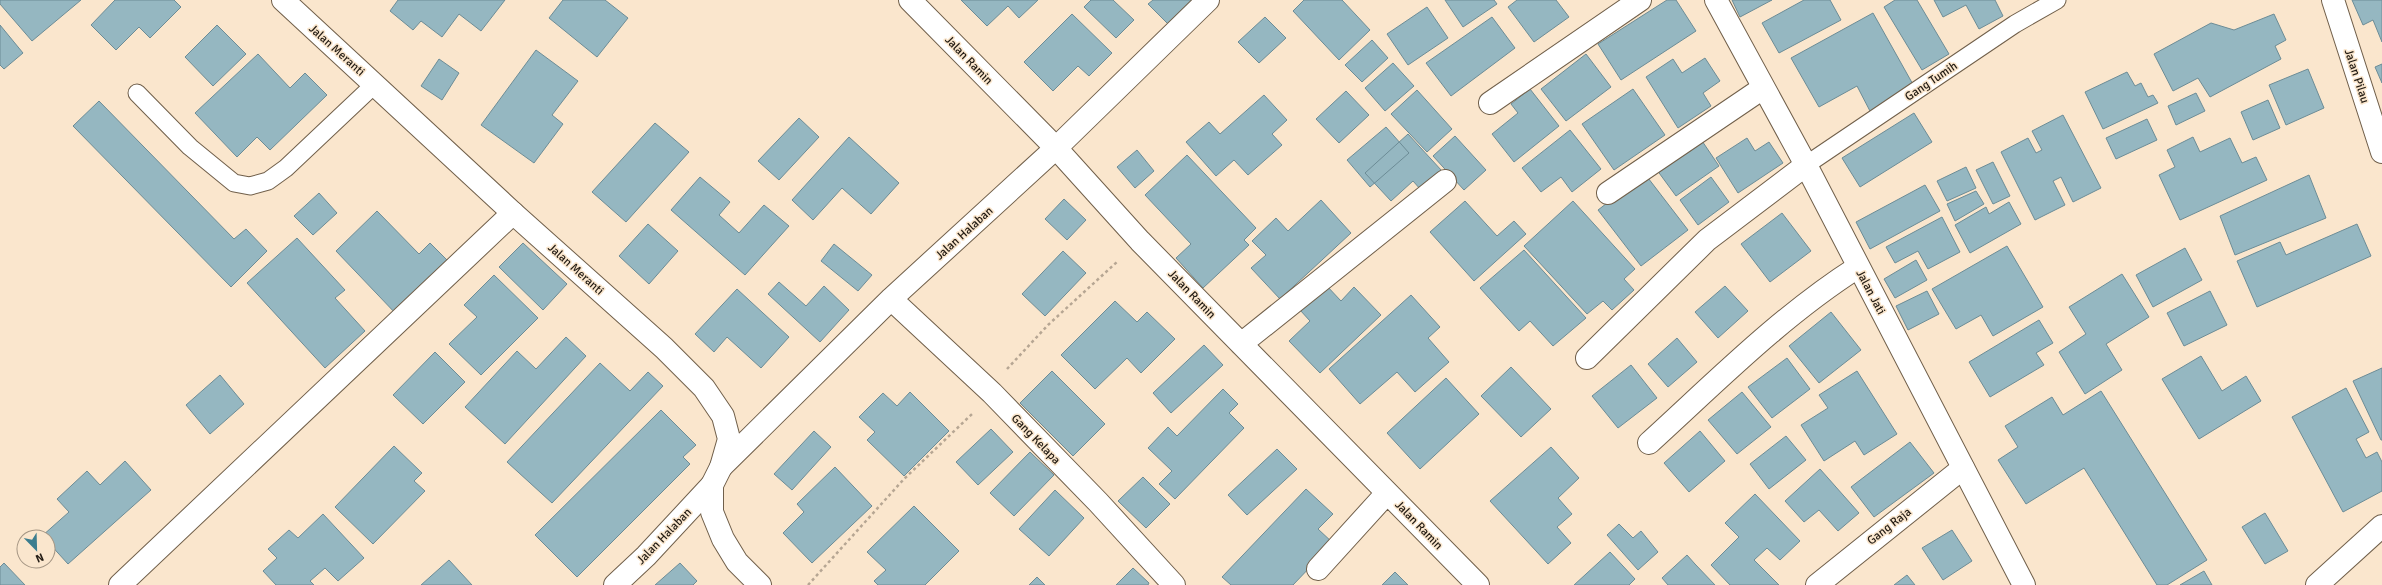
<svg xmlns="http://www.w3.org/2000/svg" width="2382" height="585" viewBox="0 0 2382 585" font-family="Signika,sans-serif">
<style>
.building{fill:#95b7c1;stroke:#6c8c96}
.lines{fill:none;stroke-linecap:round;stroke-linejoin:round}
.lane-casing{stroke:#705f4a;stroke-width:19}
.street-casing{stroke:#705f4a;stroke-width:24}
.secondary-casing{stroke:#705f4a;stroke-width:24}
.path{stroke:#b6a693;stroke-width:2.5;stroke-dasharray:3 3;stroke-linecap:butt}
.lane{stroke:#fff;stroke-width:17}
.street{stroke:#fff;stroke-width:22}
.secondary{stroke:#fff;stroke-width:22}
.labels{text-anchor:middle;stroke-width:3;stroke-linejoin:round;paint-order:stroke}
.street-label{font-size:12px;fill:#221b13;stroke:#fae6cd}
</style>
<rect width="100%" height="100%" fill="#fae6cd"/>
<path class="building" d="M0,0H81L32,41L0,4Z
M115,0H174L181,7L150,38L139,27L116,50L91,25Z
M398,0H505L481,31L459,14L442,37L421,21L413,30L390,11Z
M563,0H605L628,18L597,57L549,18Z
M961,0H1038L1019,18L1008,6L987,26Z
M1091,0H1113L1134,20L1116,38L1084,7Z
M1153,0H1195L1171,27L1148,4Z
M1304,0H1342L1370,30L1339,60L1293,11Z
M1445,0H1494L1497,4L1463,27Z
M1517,0H1556L1569,17L1534,42L1508,7Z
M1667,0H1676L1696,31L1621,80L1598,44Z
M1732,0H1772L1740,17Z
M1804,0H1830L1841,20L1779,53L1762,23Z
M1895,0H1917L1949,54L1922,70L1884,7Z
M1934,0H1995L2003,16L1979,29L1966,5L1943,17Z
M2352,0H2382V42L2373,20L2363,25Z
M1427,7L1448,38L1408,65L1387,34Z
M1873,13L1915,88L1871,113L1857,86L1819,107L1791,58Z
M1072,14L1112,53L1089,76L1078,66L1053,91L1024,62Z
M2274,14L2286,40L2275,46L2281,59L2210,97L2198,78L2173,91L2154,54L2211,23L2234,30Z
M1265,17L1286,38L1259,63L1238,42Z
M1492,17L1515,48L1451,96L1426,63Z
M0,25L23,53L4,69L0,65Z
M217,25L246,54L213,86L185,57Z
M1372,40L1388,58L1362,82L1345,65Z
M536,50L578,81L552,115L563,124L534,163L481,125Z
M258,54L290,88L305,73L327,95L270,150L257,137L237,157L195,113Z
M1586,54L1611,87L1566,121L1541,89Z
M1705,58L1720,81L1703,93L1711,106L1678,128L1646,77L1673,59L1682,73Z
M439,59L459,73L442,100L421,86Z
M1393,63L1414,86L1385,111L1365,88Z
M2382,64V83L2375,67Z
M2308,69L2324,108L2286,125L2269,85Z
M2127,72L2135,86L2141,83L2148,97L2153,95L2158,103L2103,129L2085,92Z
M1530,89L1559,126L1514,162L1492,134L1518,113L1511,104Z
M1633,89L1665,135L1614,170L1582,124Z
M1417,90L1452,129L1427,152L1391,114Z
M1346,91L1369,115L1339,143L1316,119Z
M2196,93L2205,111L2176,125L2168,106Z
M1264,95L1287,120L1272,134L1282,145L1248,175L1234,160L1216,176L1186,142L1209,122L1220,134Z
M2268,100L2280,128L2253,140L2241,112Z
M99,101L234,239L246,229L267,251L231,287L73,126Z
M1914,113L1932,142L1860,187L1842,158Z
M2063,115L2101,188L2073,202L2061,177L2053,181L2065,205L2035,220L2001,152L2028,138L2036,153L2042,150L2032,131Z
M799,118L819,137L779,180L758,161Z
M2147,119L2157,140L2116,159L2106,138Z
M655,123L689,152L626,222L592,192Z
M1386,127L1409,153L1370,187L1347,160Z
M1570,130L1601,169L1572,192L1561,177L1541,192L1522,168Z
M1408,134L1442,171L1421,190L1413,181L1391,201L1365,173Z
M1698,135L1719,166L1676,196L1654,166Z
M1455,136L1486,170L1464,190L1433,156Z
M849,137L899,183L871,214L842,188L813,220L792,200Z
M2193,137L2200,152L2230,138L2242,163L2256,157L2267,180L2180,220L2159,175L2175,167L2167,150Z
M1747,138L1755,151L1769,142L1783,163L1738,193L1716,158Z
M1137,150L1154,171L1135,188L1117,167Z
M1187,155L1256,228L1244,240L1249,245L1203,288L1176,258L1191,244L1145,195Z
M1993,162L2010,196L1993,204L1976,170Z
M1966,167L1976,188L1947,201L1937,181Z
M1645,174L1688,230L1641,266L1598,210Z
M2309,175L2326,218L2235,255L2220,216Z
M700,177L730,202L719,215L739,233L764,205L789,226L745,275L671,210Z
M1711,177L1729,202L1698,225L1680,200Z
M1925,185L1940,211L1870,249L1856,222Z
M1976,191L1984,204L1955,221L1947,204Z
M319,193L337,213L313,235L294,216Z
M1064,199L1086,220L1067,240L1045,219Z
M1321,200L1351,233L1280,299L1251,268L1266,255L1252,241L1276,218L1288,231Z
M1465,201L1497,236L1514,221L1526,234L1474,281L1430,232Z
M1573,201L1635,269L1624,279L1634,290L1612,310L1603,301L1587,314L1524,246Z
M2009,202L2021,224L1970,253L1955,225L1986,207L1989,214Z
M377,211L419,254L430,243L452,265L398,316L336,251Z
M1782,213L1811,251L1770,282L1741,244Z
M1942,217L1960,252L1928,269L1918,251L1895,263L1886,247Z
M648,224L678,251L649,284L619,256Z
M2357,224L2371,256L2257,307L2237,261L2280,242L2286,255Z
M297,238L345,290L335,298L365,331L325,368L247,283Z
M523,243L567,284L543,310L499,267Z
M834,244L872,275L858,291L821,261Z
M2007,246L2043,307L1993,336L1981,315L1956,329L1932,289Z
M2185,248L2202,280L2153,307L2136,275Z
M1524,250L1586,318L1553,346L1530,321L1519,331L1480,288Z
M1063,251L1086,273L1045,316L1022,294Z
M1916,260L1927,280L1895,298L1884,279Z
M2122,274L2149,317L2106,344L2122,370L2085,394L2059,352L2086,334L2069,307Z
M494,275L538,318L481,375L449,344L477,317L464,305Z
M779,282L806,306L824,286L849,310L820,342L768,294Z
M1326,285L1341,301L1354,287L1381,315L1320,373L1289,341L1310,321L1300,310Z
M1725,286L1748,311L1718,338L1695,312Z
M737,289L789,337L761,368L727,337L714,352L695,334Z
M1927,291L1939,314L1908,330L1896,306Z
M2210,291L2227,325L2184,346L2167,313Z
M1411,295L1440,327L1428,338L1449,362L1415,392L1397,372L1360,404L1329,369Z
M1115,301L1137,322L1147,312L1175,339L1141,373L1127,358L1095,389L1061,355Z
M1831,312L1861,350L1819,383L1789,346Z
M2039,320L2053,343L2036,353L2044,365L1990,397L1969,362Z
M566,337L586,356L505,444L465,407L517,351L536,369Z
M1677,338L1697,362L1668,387L1648,364Z
M1204,345L1223,365L1171,413L1153,393Z
M435,352L465,382L423,424L393,395Z
M2201,356L2222,391L2246,376L2261,401L2199,439L2162,379Z
M1787,358L1810,389L1772,418L1748,387Z
M600,363L630,391L648,372L663,386L552,503L507,462Z
M1631,365L1657,398L1618,428L1592,396Z
M1511,367L1551,409L1521,437L1481,396Z
M2382,368V440H2381L2353,381Z
M1052,371L1105,424L1073,456L1020,403Z
M1857,371L1897,434L1864,455L1855,441L1824,461L1801,425L1828,408L1819,395Z
M220,375L244,404L210,434L186,405Z
M1446,378L1479,414L1420,469L1387,433Z
M2346,388L2369,432L2356,439L2366,458L2377,452L2382,462V491L2343,512L2292,417Z
M1223,389L1238,404L1229,413L1244,428L1175,499L1159,484L1172,471L1148,448L1168,427L1177,436Z
M2101,391L2207,560L2167,585H2157L2084,468L2026,504L1998,460L2018,447L2005,426L2052,397L2063,415Z
M910,392L949,431L904,476L867,440L875,432L859,417L883,393L897,406Z
M1742,392L1771,427L1737,454L1708,420Z
M661,410L696,445L683,457L690,464L577,577L535,535Z
M991,429L1013,452L978,485L956,462Z
M814,431L831,447L792,490L774,474Z
M1700,431L1725,461L1689,492L1664,463Z
M1786,436L1806,460L1769,489L1750,464Z
M1910,442L1934,473L1874,517L1851,487Z
M394,446L422,473L414,481L425,491L373,544L335,507Z
M1551,447L1579,478L1558,498L1572,514L1557,527L1571,543L1548,564L1490,501Z
M1277,449L1297,469L1247,515L1228,495Z
M1030,452L1054,475L1014,516L990,493Z
M125,461L151,490L68,564L48,542V537L42,536L69,512L57,499L87,471L100,485Z
M835,467L872,506L812,563L783,533L804,512L797,504Z
M1820,469L1859,513L1838,531L1819,510L1804,522L1785,501Z
M1143,477L1170,504L1146,528L1118,501Z
M1306,489L1333,514L1318,529L1333,543L1293,585H1231L1222,577Z
M1055,490L1084,518L1049,556L1019,529Z
M1755,494L1800,541L1780,560L1767,548L1754,560L1779,585H1730L1711,565L1739,537L1725,523Z
M914,506L959,551L925,585H878L874,581L886,570L867,552Z
M2265,513L2288,551L2265,564L2242,527Z
M323,514L364,558L338,581L325,568L310,581L314,585H276L263,571L277,558L268,549L289,530L298,538Z
M1619,524L1633,538L1641,531L1658,552L1638,570L1607,535Z
M1952,530L1972,561L1943,580L1922,548Z
M1610,552L1635,579L1629,585H1574Z
M1687,555L1695,564L1715,585H1668L1662,578Z
M449,560L472,585H421Z
M4,563L25,585H0V567Z
M680,563L697,581L693,585H655Z
M1133,568L1149,583L1148,585H1116Z
M2204,571L2212,585H2180Z
M1395,572L1408,585H1382Z
M1907,575L1915,585H1894Z
M1037,577L1045,585H1029Z"/>
<g class="lines">
<defs>
<path id="lane" d="M137,93L190,147L234,183L250,186L268,181L286,168L375,84
M1806,165L2015,24L2057,0"/>
<path id="street" d="M910,0L1056,148L1140,241L1478,585
M1490,103L1640,0
M1608,193L1763,88
M891,299L992,393L1098,502L1174,585
M1241,344L1445,181
M1587,358L1707,240L1806,165
M1649,443C1716,382 1781,316 1858,267
M721,467L891,299L1056,148L1208,0
M1318,569L1387,493
M120,585L513,213
M615,585L646,556L712,485
M1817,585L1963,468
M2317,585L2382,526"/>
<path id="secondary" d="M283,0L513,213L664,348L704,388L723,416L729,439L721,467L712,485V512L723,539L737,562L760,585
M1716,0L1806,165L2024,585
M2333,0L2382,152"/>
</defs>
<use href="#lane" class="lane-casing"/>
<use href="#street" class="street-casing"/>
<use href="#secondary" class="secondary-casing"/>
<path class="path" d="M1007,369L1048,325L1118,261
M808,585L904,479L972,414"/>
<use href="#lane" class="lane"/>
<use href="#street" class="street"/>
<use href="#secondary" class="secondary"/>
</g>
<g class="labels">
<g class="street-label">
<text transform="translate(337 50) rotate(42)" y="4">Jalan Meranti</text>
<text transform="translate(969 60) rotate(46)" y="4">Jalan Ramin</text>
<text transform="translate(2357 76) rotate(72)" y="4">Jalan Pilau</text>
<text transform="translate(1931 81) rotate(-34)" y="4">Gang Tumih</text>
<text transform="translate(964 233) rotate(-42)" y="4">Jalan Halaban</text>
<text transform="translate(576 269) rotate(42)" y="4">Jalan Meranti</text>
<text transform="translate(1871 292) rotate(62)" y="4">Jalan Jati</text>
<text transform="translate(1192 294) rotate(46)" y="4">Jalan Ramin</text>
<text transform="translate(1036 439) rotate(46)" y="4">Gang Kelapa</text>
<text transform="translate(1419 525) rotate(46)" y="4">Jalan Ramin</text>
<text transform="translate(1889 526) rotate(-38)" y="4">Gang Raja</text>
<text transform="translate(664 536) rotate(-46)" y="4">Jalan Halaban</text>
</g>
</g>
<g transform="translate(36 549) rotate(157)"><circle r="19" fill="#fae6cd" stroke="#a49583"/>
<path d="M0-3L7 15L0 10L-7 15Z" fill="#3b7d8f"/>
<text y="-6" font-size="11" font-weight="bold" text-anchor="middle" fill="#221b13">N</text>
</g>
</svg>
